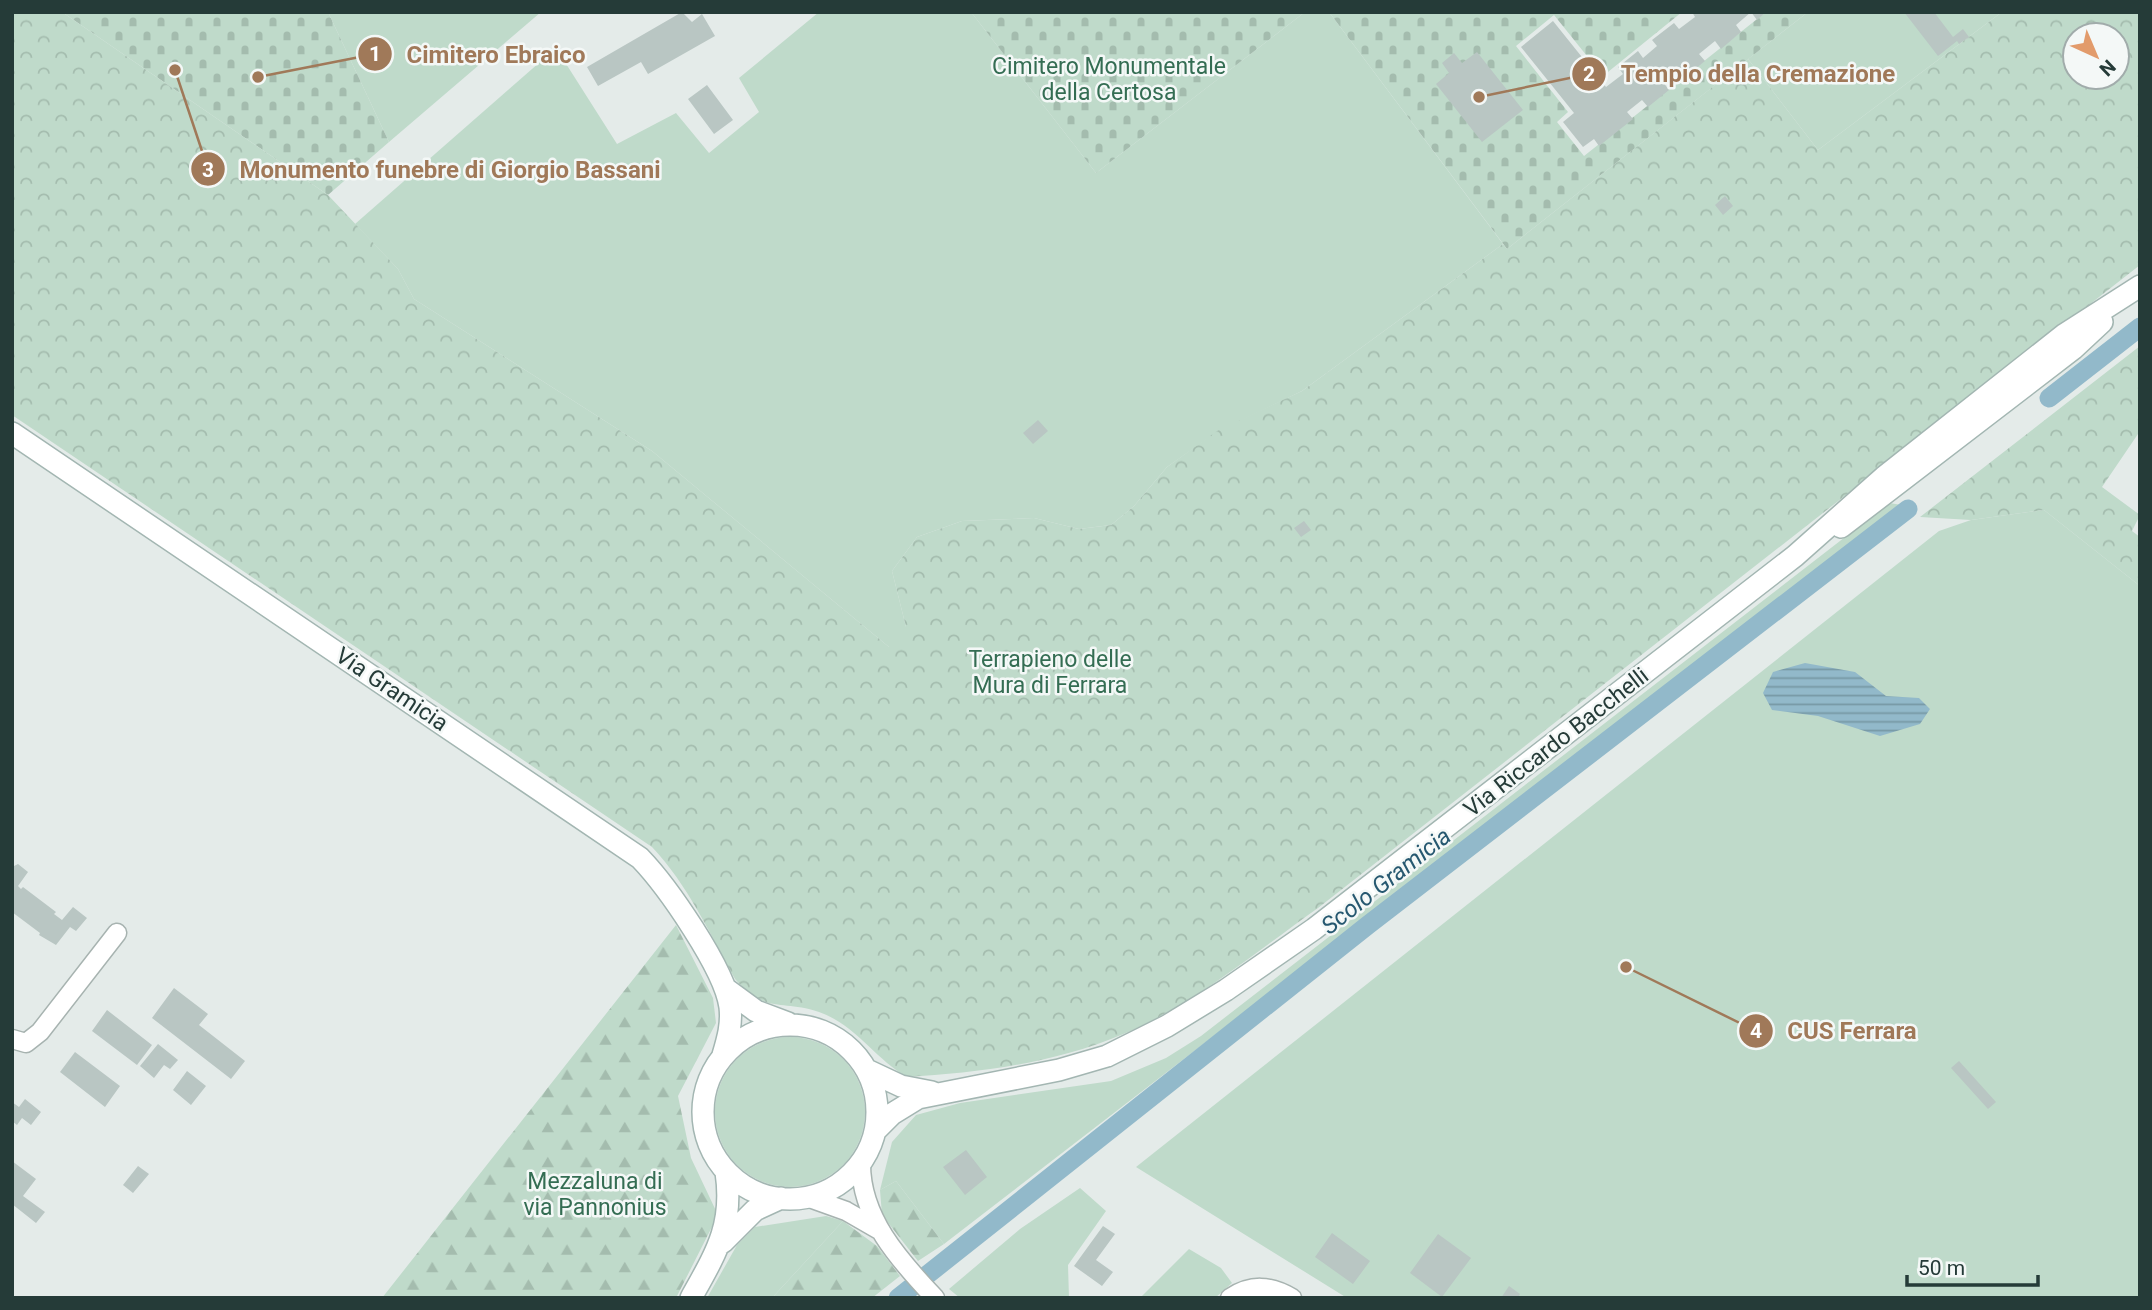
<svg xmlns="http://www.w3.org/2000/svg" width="2152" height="1310" viewBox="0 0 2152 1310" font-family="Roboto,sans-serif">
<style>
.green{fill:#bfdaca}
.forest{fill:url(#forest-firs)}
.cemetery{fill:url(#cemetery-stones)}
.park{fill:url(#park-crowns);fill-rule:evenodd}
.water{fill:url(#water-rules)}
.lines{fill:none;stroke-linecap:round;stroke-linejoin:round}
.canal{stroke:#92b9ca;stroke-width:19}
.building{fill:#b9c6c3}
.street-casing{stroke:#a7b3b0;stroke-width:21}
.secondary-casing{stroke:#a3b6b2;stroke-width:24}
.street{stroke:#fff;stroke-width:18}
.secondary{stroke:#fff;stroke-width:21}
.labels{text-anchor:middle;stroke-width:5;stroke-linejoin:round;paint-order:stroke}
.park-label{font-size:23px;fill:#346d53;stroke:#f4f8f7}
.street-label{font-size:23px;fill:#253b38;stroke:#f4f8f7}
.water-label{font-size:24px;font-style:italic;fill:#265870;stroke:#f4f8f7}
.leader{fill:none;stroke:#a07959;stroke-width:2.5}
.callout-dot{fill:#a07959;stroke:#f4f8f7;stroke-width:2.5}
.mark-label{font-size:21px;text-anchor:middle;font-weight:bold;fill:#fff}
.callout-label{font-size:24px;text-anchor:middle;font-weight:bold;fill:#a07959;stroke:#f4f8f7;stroke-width:5;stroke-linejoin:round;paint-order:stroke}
</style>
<defs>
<pattern id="forest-firs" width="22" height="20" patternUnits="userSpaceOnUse" patternTransform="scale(1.75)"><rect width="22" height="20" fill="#bfdaca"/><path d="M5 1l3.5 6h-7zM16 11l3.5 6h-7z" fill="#a4bcae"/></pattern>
<pattern id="cemetery-stones" width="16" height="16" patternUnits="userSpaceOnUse" patternTransform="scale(1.75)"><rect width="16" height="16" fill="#bfdaca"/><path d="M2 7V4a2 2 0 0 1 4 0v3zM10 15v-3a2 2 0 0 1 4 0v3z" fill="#a4bcae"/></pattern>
<pattern id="park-crowns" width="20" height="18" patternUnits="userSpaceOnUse" patternTransform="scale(1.75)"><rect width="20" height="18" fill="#bfdaca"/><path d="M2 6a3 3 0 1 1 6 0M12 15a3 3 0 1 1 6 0" fill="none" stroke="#a4bcae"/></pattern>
<pattern id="water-rules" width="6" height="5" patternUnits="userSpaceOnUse" patternTransform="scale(1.75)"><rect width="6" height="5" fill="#92b9ca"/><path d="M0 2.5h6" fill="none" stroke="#7798a5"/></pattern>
</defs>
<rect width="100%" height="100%" fill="#e4ebe9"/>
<path class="green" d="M328,12H541L389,142Z
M819,12H971L1096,173L1305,12H1329L1503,244L1302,391L1217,432L1167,467L1134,506L1111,525L1079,529L1034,518L962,521L917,537L892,571L906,627V648L889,647L652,451L414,299L398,269L355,224L556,48L617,144L676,113L709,153L759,112L739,78Z
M1808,12H2002L1818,150L1748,59Z
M1889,503L1902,505L944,1244L896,1181L880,1190L892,1142L916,1115L960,1103L1111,1081L1166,1058L1201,1036Z
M2044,510L2140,586V1298H1347L1136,1167L1939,531L1971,520Z
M715 1112a75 75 0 1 1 150 0a75 75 0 1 1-150 0Z
M1080,1188L1106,1211L1068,1265L1069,1298H960L949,1289L1020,1229Z
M826,1216L843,1221L772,1298H707L737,1245L755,1227Z
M1189,1249L1221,1268L1232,1283L1215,1298H1140Z"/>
<path class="forest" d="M676,925L713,998L716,1023L678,1096L691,1158L718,1215L676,1298H382Z
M896,1181L944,1244L918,1261L882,1215L880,1190Z
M843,1221L877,1246L900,1276L872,1298H772Z"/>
<path class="cemetery" d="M62,12H328L389,142L328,195Z
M971,12H1305L1096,173Z
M1329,12H1682L1603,76L1554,15L1516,46L1568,112L1557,122L1584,156L1766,12H1808L1507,249Z"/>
<path class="park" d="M12,12H62L328,195L398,269L414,299L652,451L889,647H906V627L892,571L917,537L962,521L1034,518L1079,529L1111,525L1134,506L1167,467L1217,431L1302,391L1503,244L1507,249L1748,59L1818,150L2002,12H2140V265L1318,908C1256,952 1192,1006 1121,1035C1054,1063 979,1073 907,1077C875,1059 856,1025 819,1012C781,999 767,1015 735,979C710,934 688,885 652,847L12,415ZM2075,35H2117V77H2075Z
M2140,346V431L2102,487L2140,515L2132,531L2140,537V586L2044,510L1971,520L1920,517Z"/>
<path class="water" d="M1805,663L1855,672L1886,696L1919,698L1930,709L1920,724L1880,736L1818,716L1772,710L1763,693L1773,672Z"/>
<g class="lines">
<path class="canal" d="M2049,398L2140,327
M898,1298L1368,925L1908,509"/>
</g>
<path class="building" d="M682,12L692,22L702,14L715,36L648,74L641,62L598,86L587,67Z
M1692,12H1766L1757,20L1751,12L1736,25L1741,32L1721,49L1715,41L1699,54L1705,61L1684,78L1678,71L1663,82L1669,90L1648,107L1642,100L1627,112L1633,119L1599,146L1594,139L1583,147L1563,122L1574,113L1521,47L1553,21L1606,87L1623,74L1618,67L1638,51L1643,58L1657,46L1652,40L1674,23L1679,29L1695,17Z
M1904,12H1934L1953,37L1963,29L1969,37L1959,44L1957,41L1938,56Z
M1477,52L1523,110L1482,142L1436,84L1449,73L1442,63L1454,53L1462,63Z
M707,85L733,120L714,134L688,99Z
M1725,196L1733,206L1723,215L1715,205Z
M1038,420L1048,431L1033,444L1023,433Z
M1304,521L1311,530L1301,537L1294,528Z
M18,864L28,872L18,886L21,889L23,887L56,912L54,914L62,920L73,907L87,918L76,931L70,927L56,945L39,935L40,933L12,912V867Z
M174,988L208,1014L199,1025L245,1061L231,1079L152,1018Z
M107,1010L152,1045L137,1065L92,1031Z
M158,1044L178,1060L170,1069L164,1065L154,1078L140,1066Z
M75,1052L120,1086L105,1107L60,1072Z
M1959,1061L1996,1102L1988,1109L1951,1068Z
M187,1071L206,1086L191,1105L173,1090Z
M25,1099L41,1112L31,1125L22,1118L17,1125L12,1121V1102L19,1107Z
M966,1150L987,1177L965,1195L943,1167Z
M12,1161L36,1179L23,1196L45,1212L36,1223L12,1204Z
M138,1166L149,1174L133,1193L123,1185Z
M1103,1226L1115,1234L1096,1260L1113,1272L1102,1286L1074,1266Z
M1332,1233L1370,1261L1353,1284L1315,1257Z
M1438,1234L1471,1258L1442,1297L1410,1273Z
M1509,1286L1520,1294L1518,1298H1501Z"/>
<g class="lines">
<defs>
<path id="street" d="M12,1039L26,1043L40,1032L117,933
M861,1162C860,1217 899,1260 935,1298
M807,1197L846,1211L879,1230
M1230,1298C1251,1284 1270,1285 1292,1298"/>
<path id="secondary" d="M12,433L640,858C667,886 725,969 730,1007C732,1024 728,1038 723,1055
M1841,527L2073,349L2102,322
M726,989L756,1011L788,1023
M703 1112a87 87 0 1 1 174 0a87 87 0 1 1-174 0Z
M867,1070L901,1086L932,1092
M876,1130L892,1114L918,1098L1059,1070L1107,1056L1167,1026L1226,990L1314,929L1795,556L1884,477L2065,334L2140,286
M723,1242L755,1210L781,1198
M691,1298C716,1253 734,1225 726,1172"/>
</defs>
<use href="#street" class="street-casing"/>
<use href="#secondary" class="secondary-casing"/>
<use href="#street" class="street"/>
<use href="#secondary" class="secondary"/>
</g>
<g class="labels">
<g class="park-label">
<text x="1109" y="74">Cimitero Monumentale<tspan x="1109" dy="26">della Certosa</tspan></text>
<text x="1050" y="667">Terrapieno delle<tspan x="1050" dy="26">Mura di Ferrara</tspan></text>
<text x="595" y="1189">Mezzaluna di<tspan x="595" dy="26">via Pannonius</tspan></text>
</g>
<g class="street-label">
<text transform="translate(392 689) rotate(34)" y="8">Via Gramicia</text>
<text transform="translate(1556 742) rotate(-38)" y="8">Via Riccardo Bacchelli</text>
</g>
<g class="water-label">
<text transform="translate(1386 881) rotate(-38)" y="8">Scolo Gramicia</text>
</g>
</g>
<path class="leader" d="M258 77L375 54M1479 97L1589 74M175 70L208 169M1626 967L1756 1031"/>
<g class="callout-dot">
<circle cx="258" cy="77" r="7"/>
<circle cx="1479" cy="97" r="7"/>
<circle cx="175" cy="70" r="7"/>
<circle cx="1626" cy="967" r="7"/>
<circle cx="375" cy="54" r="18"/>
<circle cx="1589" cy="74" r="18"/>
<circle cx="208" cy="169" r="18"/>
<circle cx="1756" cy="1031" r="18"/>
</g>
<g class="mark-label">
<text x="375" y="61">1</text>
<text x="1589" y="81">2</text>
<text x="208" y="177">3</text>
<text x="1756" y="1038">4</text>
</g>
<g class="callout-label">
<text x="496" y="63">Cimitero Ebraico</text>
<text x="1758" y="82">Tempio della Cremazione</text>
<text x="450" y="178">Monumento funebre di Giorgio Bassani</text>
<text x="1852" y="1039">CUS Ferrara</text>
</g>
<rect width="2152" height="1310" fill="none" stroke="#253b38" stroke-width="28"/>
<g transform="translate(2096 56) rotate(136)"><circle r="33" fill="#f4f8f7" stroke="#a1acab" stroke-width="2"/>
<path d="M0-5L12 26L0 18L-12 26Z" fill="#e29b6b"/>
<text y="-10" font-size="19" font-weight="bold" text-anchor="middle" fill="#253b38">N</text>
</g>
<path d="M1907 1275v10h131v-10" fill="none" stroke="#253b38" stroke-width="3.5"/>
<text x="1918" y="1275" font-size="21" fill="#253b38" stroke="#f4f8f7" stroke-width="5" paint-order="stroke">50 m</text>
</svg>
